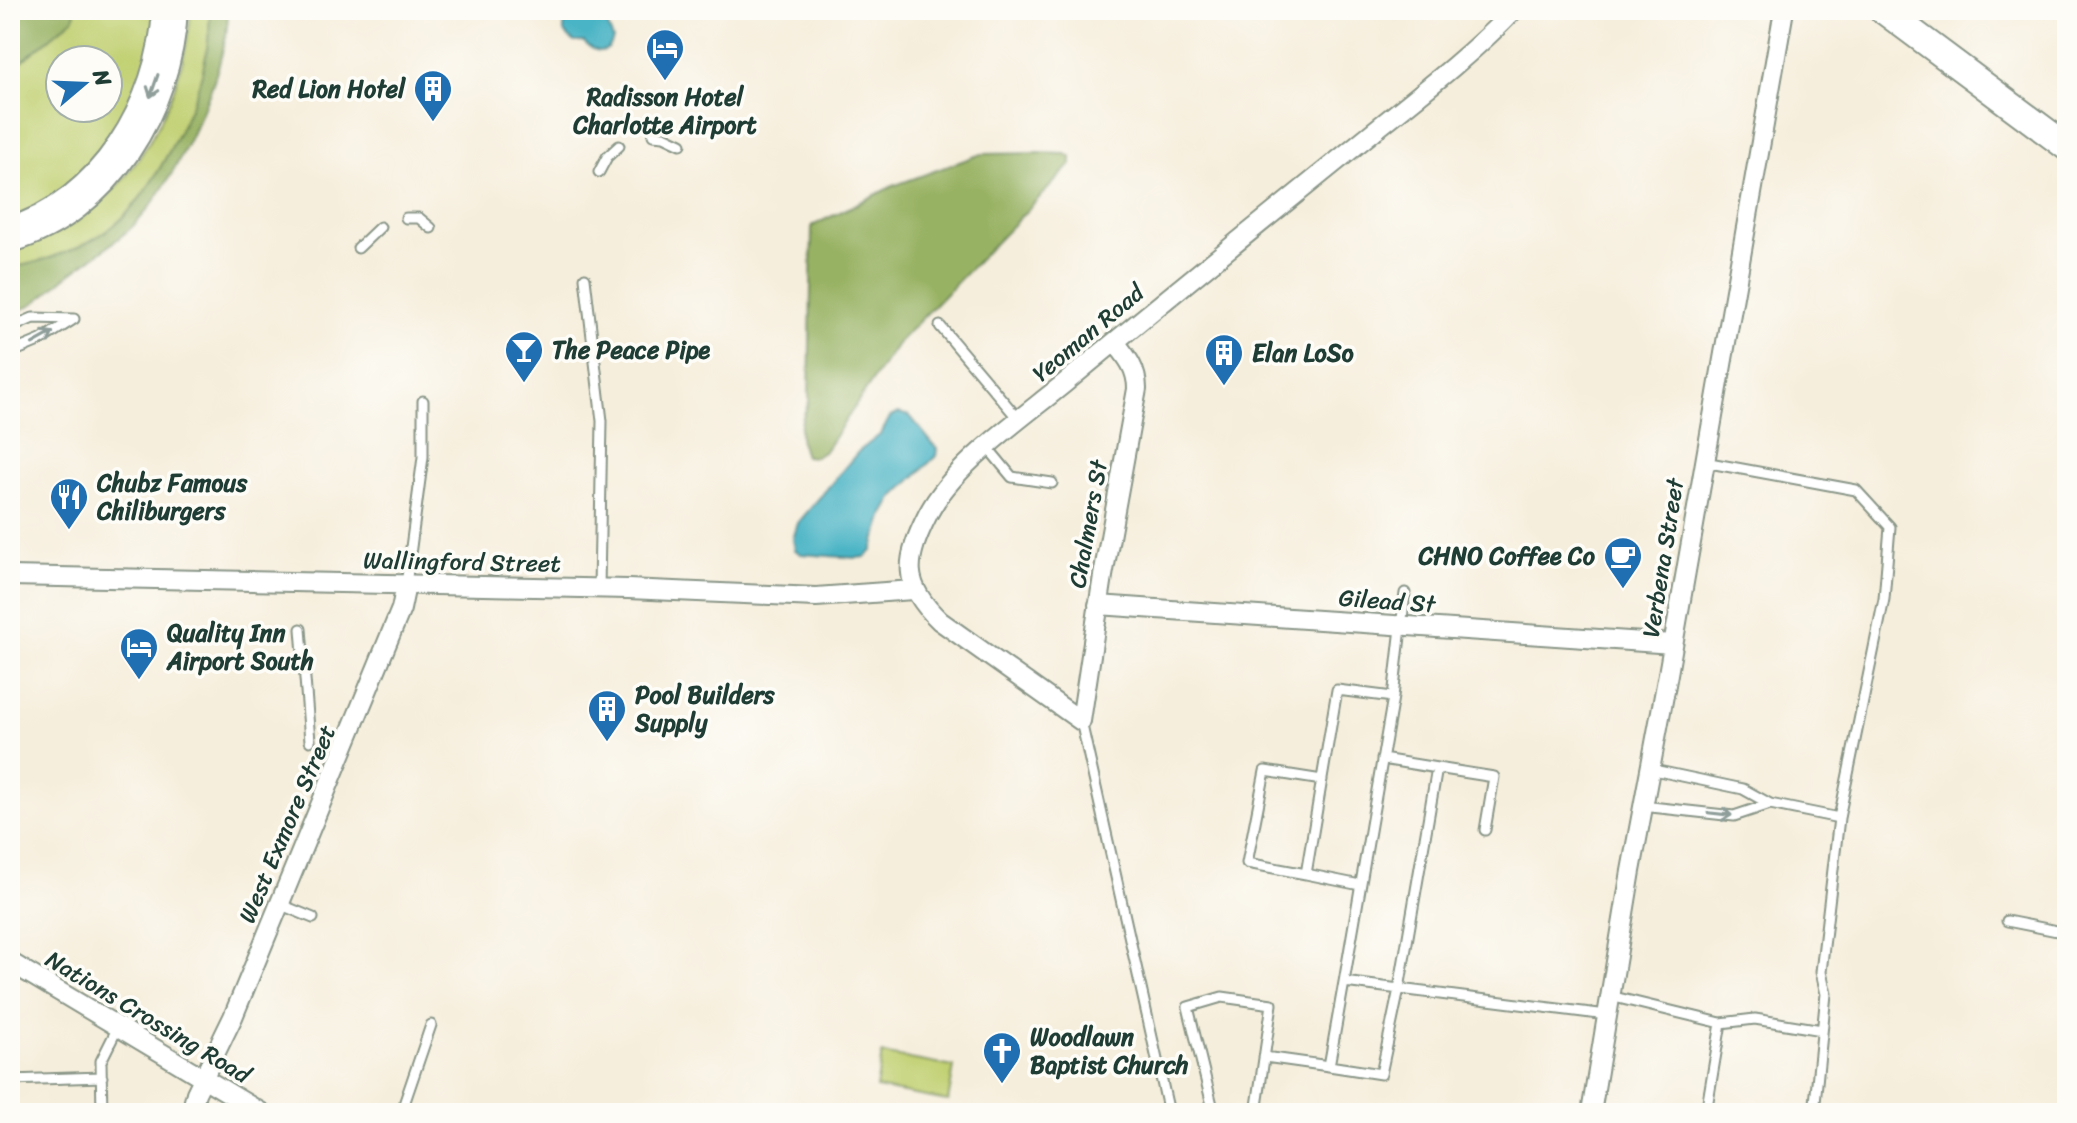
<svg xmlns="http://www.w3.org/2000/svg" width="2077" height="1123" viewBox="0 0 2077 1123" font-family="Sriracha,sans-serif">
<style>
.green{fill:#c1d072;stroke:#708653;stroke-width:2;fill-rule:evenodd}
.forest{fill:#98b264;stroke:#5c784c;stroke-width:2}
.water{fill:#48b4c5;stroke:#34787c;stroke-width:2}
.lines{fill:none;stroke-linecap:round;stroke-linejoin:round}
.lane-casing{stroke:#8a9688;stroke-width:13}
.street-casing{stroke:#8a9688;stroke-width:22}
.secondary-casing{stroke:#8a9688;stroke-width:30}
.highway-casing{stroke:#8a9688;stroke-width:38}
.lane{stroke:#fff;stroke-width:9}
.street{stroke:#fff;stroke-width:18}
.secondary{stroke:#fff;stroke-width:26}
.highway{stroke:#fff;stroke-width:34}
.oneway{stroke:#8f9e9a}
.labels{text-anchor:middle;stroke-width:7;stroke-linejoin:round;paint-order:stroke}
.poi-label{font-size:24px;font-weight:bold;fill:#1f3d34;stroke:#fdfcf7;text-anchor:start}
.street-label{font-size:24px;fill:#1f3d34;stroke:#fdfcf7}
</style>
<rect width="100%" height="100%" fill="#fdfcf7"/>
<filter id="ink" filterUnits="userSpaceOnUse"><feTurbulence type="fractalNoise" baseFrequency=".0125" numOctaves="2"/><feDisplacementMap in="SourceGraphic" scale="16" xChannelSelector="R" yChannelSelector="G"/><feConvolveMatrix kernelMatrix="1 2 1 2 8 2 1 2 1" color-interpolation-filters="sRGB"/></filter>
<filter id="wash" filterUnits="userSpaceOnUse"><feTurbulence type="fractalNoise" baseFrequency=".006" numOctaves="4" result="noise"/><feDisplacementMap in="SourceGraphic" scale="32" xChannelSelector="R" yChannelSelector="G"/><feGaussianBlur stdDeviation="1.8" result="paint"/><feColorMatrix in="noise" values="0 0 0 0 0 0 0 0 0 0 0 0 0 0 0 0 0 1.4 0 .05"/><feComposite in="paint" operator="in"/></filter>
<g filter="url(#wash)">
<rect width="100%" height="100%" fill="#f6eedc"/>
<path class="green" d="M75,10H160L158,33L124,124L67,191L10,221V71L74,18ZM60,60H108V108H60Z
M191,10H210C210,37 205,68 196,94C179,136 148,200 112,227C84,248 44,262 10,268V250C117,228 183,112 191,10Z
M882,1054L954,1067L948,1101L876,1088Z"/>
<path class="forest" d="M10,10H75L74,18L10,71Z
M210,10H228C229,68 175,185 134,225C113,245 88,260 66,277C48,292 34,308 10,313V268C44,262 84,248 112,227C148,200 179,136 196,94C205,68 210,37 210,10Z
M1038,153L1066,154L1071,157L1072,164L897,344L825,451L815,457L805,456C796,434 800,422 809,402L812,226L893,186L981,154Z"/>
<path class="water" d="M583,10H609L607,24L613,39C608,57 594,52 584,42H574L564,32C563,20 570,14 581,14Z
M898,413L910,416L937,449L936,456L894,497L884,514L872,551L865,557L856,558L801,554L795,550L793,539L798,523L858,452L881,434L890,417Z"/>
</g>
<g filter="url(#ink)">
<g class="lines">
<defs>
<path id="lane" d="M653,135L664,136L681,144
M599,172L607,157L619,146
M406,218H419L431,228
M358,248L380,227
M585,278L602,421L599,589
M940,326L1020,421
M10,328L33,318L74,319
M10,353L41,340L74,319
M988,448L1012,477L1052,483
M1704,462L1856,490L1890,527L1884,599L1839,818
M406,585L423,457V401
M301,629L310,741
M1081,721L1169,1113
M1382,759L1437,768
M1322,780L1265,771L1247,863L1306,874L1337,690L1393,697
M1770,804L1839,818L1821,972L1826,994L1814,1113
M1642,806L1734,816L1770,804L1743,789L1649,769
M1306,874L1360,885
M279,904L313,918
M2007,921L2067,933
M1344,982L1393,697L1405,593
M1610,996L1721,1023L1706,1113
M1721,1023L1755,1019L1822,1030
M1265,1057L1329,1066L1344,982L1607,1015
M1329,1066L1381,1074L1399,989L1437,768L1494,777L1485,830
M10,1080L102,1077
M102,1113L101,1061L118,1027
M401,1113L431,1025
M1214,1113L1188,1007L1222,997L1272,1004L1256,1113"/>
<path id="street" d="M1115,342C1127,357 1137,369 1137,389L1103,576L1081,721L940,621C901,584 905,560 928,514C955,462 1027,415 1072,377C1165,300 1259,224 1353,148C1408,103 1465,61 1514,10
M10,576L628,589L816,597L913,590
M1098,605L1673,644
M10,962L262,1113
M191,1113L196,1093L233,1017L401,609L406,585
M1591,1113L1631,871L1668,674L1784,10"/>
<path id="secondary" d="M1883,10L2067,147"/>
<path id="highway" d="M10,235C105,207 165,106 170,10"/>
</defs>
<use href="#lane" class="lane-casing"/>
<use href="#street" class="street-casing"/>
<use href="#secondary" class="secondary-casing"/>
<use href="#highway" class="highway-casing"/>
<use href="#lane" class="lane"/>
<use href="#street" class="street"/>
<use href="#secondary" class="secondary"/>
<use href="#highway" class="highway"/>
</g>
<defs><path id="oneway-shaft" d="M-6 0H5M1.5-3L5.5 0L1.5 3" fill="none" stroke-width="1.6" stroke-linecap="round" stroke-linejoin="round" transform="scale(2)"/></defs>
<g class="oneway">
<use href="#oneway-shaft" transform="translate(154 86) rotate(109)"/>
<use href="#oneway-shaft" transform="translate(43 338) rotate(-29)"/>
<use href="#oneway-shaft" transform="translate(1720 814) rotate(6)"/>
</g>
</g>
<defs>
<symbol id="hotel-pin" viewBox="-11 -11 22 30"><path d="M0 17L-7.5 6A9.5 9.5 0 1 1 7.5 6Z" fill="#1f6fb2" stroke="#fdfcf7"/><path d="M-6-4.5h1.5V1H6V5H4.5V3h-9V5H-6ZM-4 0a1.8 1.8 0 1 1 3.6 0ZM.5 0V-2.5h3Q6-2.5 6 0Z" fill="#fff"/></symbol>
<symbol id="building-pin" viewBox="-11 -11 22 30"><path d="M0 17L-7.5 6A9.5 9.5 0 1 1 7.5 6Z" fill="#1f6fb2" stroke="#fdfcf7"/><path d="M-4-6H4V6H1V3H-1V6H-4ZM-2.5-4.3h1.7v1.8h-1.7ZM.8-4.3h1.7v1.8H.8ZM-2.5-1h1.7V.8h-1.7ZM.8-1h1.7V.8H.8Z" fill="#fff"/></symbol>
<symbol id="bar-pin" viewBox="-11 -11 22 30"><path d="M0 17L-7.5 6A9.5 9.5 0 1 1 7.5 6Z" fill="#1f6fb2" stroke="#fdfcf7"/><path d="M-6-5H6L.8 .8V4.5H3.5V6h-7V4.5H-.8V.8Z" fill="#fff"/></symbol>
<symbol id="restaurant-pin" viewBox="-11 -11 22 30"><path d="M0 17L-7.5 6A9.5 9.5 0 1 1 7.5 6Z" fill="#1f6fb2" stroke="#fdfcf7"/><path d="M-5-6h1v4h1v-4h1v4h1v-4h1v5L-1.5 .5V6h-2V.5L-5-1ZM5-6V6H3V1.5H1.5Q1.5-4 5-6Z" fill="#fff"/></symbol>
<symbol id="cafe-pin" viewBox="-11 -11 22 30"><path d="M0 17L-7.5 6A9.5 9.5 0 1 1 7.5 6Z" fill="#1f6fb2" stroke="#fdfcf7"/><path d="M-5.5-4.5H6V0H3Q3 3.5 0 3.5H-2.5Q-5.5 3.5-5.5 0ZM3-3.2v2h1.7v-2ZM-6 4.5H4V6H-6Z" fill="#fff"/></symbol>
<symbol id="church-pin" viewBox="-11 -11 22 30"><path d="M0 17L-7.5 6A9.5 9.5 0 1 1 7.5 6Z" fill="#1f6fb2" stroke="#fdfcf7"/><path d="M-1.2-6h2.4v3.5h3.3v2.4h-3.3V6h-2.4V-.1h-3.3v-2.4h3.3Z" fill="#fff"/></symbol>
</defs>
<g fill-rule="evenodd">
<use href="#hotel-pin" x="643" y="26" width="44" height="60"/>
<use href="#building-pin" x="411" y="67" width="44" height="60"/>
<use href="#bar-pin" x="502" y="328" width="44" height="60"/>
<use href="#building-pin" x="1202" y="331" width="44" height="60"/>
<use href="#restaurant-pin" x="47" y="475" width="44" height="60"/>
<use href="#cafe-pin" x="1601" y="534" width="44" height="60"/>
<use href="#hotel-pin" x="117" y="625" width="44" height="60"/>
<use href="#building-pin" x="585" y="687" width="44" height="60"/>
<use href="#church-pin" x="980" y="1029" width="44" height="60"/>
</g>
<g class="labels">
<g class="poi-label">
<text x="405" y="97" text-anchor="end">Red Lion Hotel</text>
<text x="665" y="105" text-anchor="middle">Radisson Hotel<tspan x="665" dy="28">Charlotte Airport</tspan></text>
<text x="552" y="358">The Peace Pipe</text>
<text x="1252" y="361">Elan LoSo</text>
<text x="97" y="491">Chubz Famous<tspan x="97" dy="28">Chiliburgers</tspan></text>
<text x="1595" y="564" text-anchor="end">CHNO Coffee Co</text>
<text x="167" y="641">Quality Inn<tspan x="167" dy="28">Airport South</tspan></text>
<text x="635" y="703">Pool Builders<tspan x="635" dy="28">Supply</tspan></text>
<text x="1030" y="1045">Woodlawn<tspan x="1030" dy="28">Baptist Church</tspan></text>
</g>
<g class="street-label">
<text transform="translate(1088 333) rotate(-40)" y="8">Yeoman Road</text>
<text transform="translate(1088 524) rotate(-80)" y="8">Chalmers St</text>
<text transform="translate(1663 558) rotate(-81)" y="8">Verbena Street</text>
<text transform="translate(462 562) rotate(1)" y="8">Wallingford Street</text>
<text transform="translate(1387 601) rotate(4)" y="8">Gilead St</text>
<text transform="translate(287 824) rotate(-67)" y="8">West Exmore Street</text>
<text transform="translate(148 1017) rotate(31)" y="8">Nations Crossing Road</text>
</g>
</g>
<rect width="2077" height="1123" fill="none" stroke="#fdfcf7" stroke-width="40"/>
<g transform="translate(84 84) rotate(71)"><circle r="38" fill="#fdfcf7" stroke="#a4b0a9" stroke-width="2"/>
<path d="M0-6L14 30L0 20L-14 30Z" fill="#1f6fb2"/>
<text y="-12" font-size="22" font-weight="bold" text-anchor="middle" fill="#1f3d34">N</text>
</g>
</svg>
